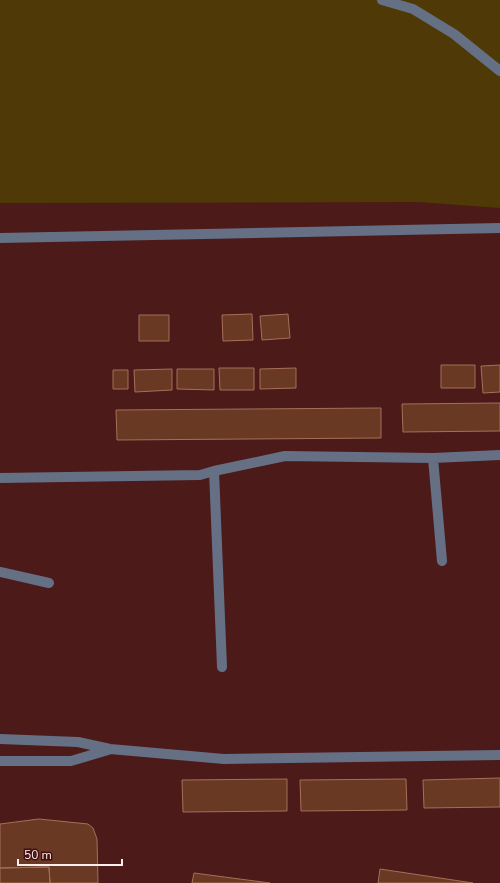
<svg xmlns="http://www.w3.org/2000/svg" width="500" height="883" viewBox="0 0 500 883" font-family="'Nunito Sans',sans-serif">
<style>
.green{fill:#4e3907}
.building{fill:#6a3924;stroke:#a66f59}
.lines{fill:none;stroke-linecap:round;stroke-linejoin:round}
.minor{stroke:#657085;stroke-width:10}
</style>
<rect width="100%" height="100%" fill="#4c1a19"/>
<path class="green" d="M0,0H500V208L418,202L0,203Z"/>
<path class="building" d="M252,314L253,340L223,341L222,315Z
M288,314L290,338L262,340L260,316Z
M139,315H169V341H139Z
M441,365H475V388H441Z
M500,365V392L483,393L481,366Z
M219,368H254V390H220Z
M296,368V388L260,389V369Z
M172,369V390L135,392L134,370Z
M177,369H214V390L177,389Z
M113,370H128V389H113Z
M500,403V431L403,432L402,404Z
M381,408V438L117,440L116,410Z
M500,778V807L424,808L423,780Z
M287,779V811L183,812L182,780Z
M406,779L407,810L301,811L300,780Z
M39,819L88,824L93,828L97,839L98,883H50L49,867L0,868V824Z
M49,867L50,883H0V868Z
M380,869L473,883H378Z
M194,873L270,883H192Z"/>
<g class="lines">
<path class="minor" d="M382,0L413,9L454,34L500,71
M0,238L500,228
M433,458L442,561
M214,471L222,667
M0,478L200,475L214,471L285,456L433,458L500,455
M0,572L49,583
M0,739L78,742L110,749L224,759L500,755
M0,761H71L108,750"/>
</g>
<path d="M18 859v6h104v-6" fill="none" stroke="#fceeec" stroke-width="2"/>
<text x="24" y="859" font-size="12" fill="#fceeec" stroke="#410f10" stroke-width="3" paint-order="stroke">50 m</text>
</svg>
